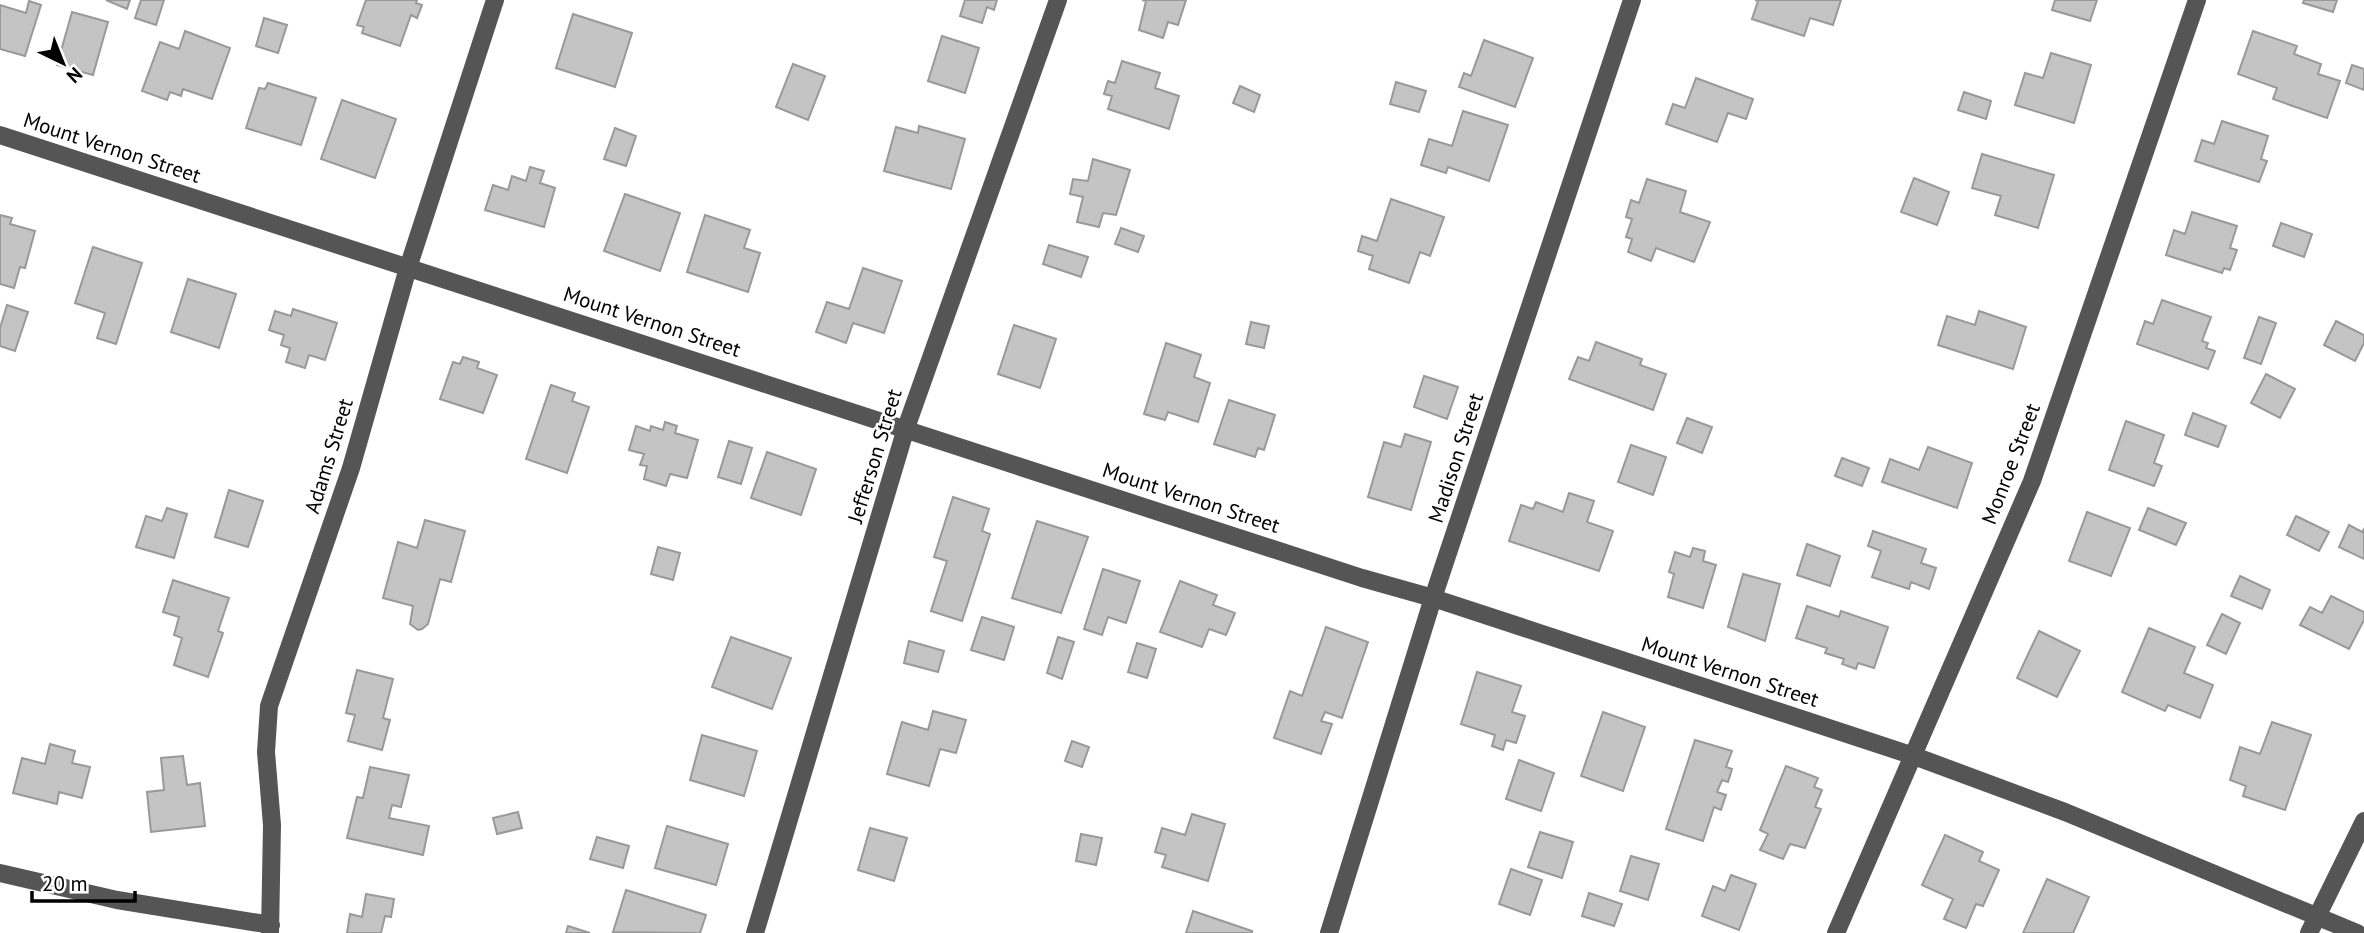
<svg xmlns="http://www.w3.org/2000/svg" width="2364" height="933" viewBox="0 0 2364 933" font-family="'PT Sans',sans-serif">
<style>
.building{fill:#c4c4c4;stroke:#999;stroke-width:2}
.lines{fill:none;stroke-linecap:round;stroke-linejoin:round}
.minor{stroke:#555;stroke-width:18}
.labels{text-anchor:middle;stroke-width:5;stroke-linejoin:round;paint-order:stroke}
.street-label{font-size:21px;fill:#000;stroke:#fff}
</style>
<rect width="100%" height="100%" fill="#fff"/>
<path class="building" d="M106,0H130L127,9Z
M141,0H164L156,25L135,18Z
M366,0H417L416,3L422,5L417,18L411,15L400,46L362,33L364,27L357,25Z
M965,0H997L994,10L987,7L982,23L960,16Z
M1142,0H1186L1178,25L1168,22L1163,38L1139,30L1146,1Z
M1755,0H1841L1833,25L1810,18L1804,36L1752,19L1758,1Z
M2055,0H2097L2090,21L2052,10Z
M2304,0H2337L2333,12L2303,3Z
M29,1L41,5L25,56L0,49V5L26,13Z
M72,12L108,22L93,75L57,65Z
M573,14L632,33L615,87L556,68Z
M264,18L287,25L278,53L256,46Z
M185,31L230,48L212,99L183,89L181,96L170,92L167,100L142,91L160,42L179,49Z
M2253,31L2297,46L2294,54L2321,64L2318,74L2340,81L2327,118L2273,99L2277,88L2238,74Z
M942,36L979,48L965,93L928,81Z
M1484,40L1533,58L1515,107L1459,87L1464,73L1471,76Z
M2051,53L2091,65L2074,123L2015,105L2025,73L2043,78Z
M1122,61L1160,73L1155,88L1179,96L1169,129L1108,109L1112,96L1104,94L1108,81L1115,83Z
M793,64L825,76L808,120L776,107Z
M2352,65L2364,69V90L2346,83Z
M1696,78L1753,99L1746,119L1728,113L1717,142L1666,124L1673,104L1685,108Z
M1396,82L1426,91L1419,112L1390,104Z
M268,83L316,98L301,145L246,128L259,88L265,89Z
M1240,86L1260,95L1254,112L1233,103Z
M1964,92L1991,101L1986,119L1958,110Z
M342,100L396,119L375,178L321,159Z
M1463,111L1508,125L1489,181L1448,167L1446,173L1421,165L1429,139L1452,146Z
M2222,121L2268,136L2261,159L2267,161L2259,182L2195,161L2202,140L2214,144Z
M919,126L965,139L951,189L884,171L896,127L918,133Z
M615,128L636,136L626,166L604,159Z
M1982,154L2054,175L2038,228L1995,215L2001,196L1972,188Z
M1093,159L1130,170L1116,215L1103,213L1099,227L1077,222L1083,197L1070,194L1073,179L1088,181Z
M530,167L544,171L540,183L555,188L544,227L485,210L493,185L508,190L512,176L526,181Z
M1914,178L1949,192L1937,225L1901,212Z
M1647,179L1686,191L1680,212L1710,222L1694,262L1656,248L1651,261L1628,252L1632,239L1626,237L1632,219L1626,217L1631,200L1639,203Z
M625,194L680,213L660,271L604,251Z
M1391,199L1444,217L1430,256L1420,252L1409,283L1369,269L1373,256L1358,251L1362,236L1377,241Z
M2192,212L2237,226L2230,248L2237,250L2230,270L2224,268L2222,273L2166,255L2174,230L2185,234Z
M0,215L12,218L10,224L35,231L25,268L20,267L14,288L0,284Z
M705,215L750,230L744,248L760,253L748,292L687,272Z
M2281,223L2312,234L2304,257L2273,246Z
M1121,228L1144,236L1138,252L1115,244Z
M1049,245L1088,257L1081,277L1043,264Z
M93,247L142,263L116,344L97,338L105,313L75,303Z
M863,268L902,281L884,333L853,323L846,343L816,332L827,302L849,309Z
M188,279L236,294L219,348L171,332Z
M2162,300L2211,317L2202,341L2208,343L2206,348L2215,351L2208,369L2137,344L2145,321L2153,324Z
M7,305L28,312L15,351L0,346V328Z
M293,309L337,323L325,360L309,355L305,368L286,362L290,348L281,345L284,335L269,330L275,311L291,316Z
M1979,311L2026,327L2013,369L1938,345L1947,316L1975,325Z
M2259,317L2276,323L2261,364L2244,358Z
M2336,321L2364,335V343L2355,361L2324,345Z
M1251,322L1269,326L1264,348L1246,344Z
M1014,325L1056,339L1040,388L998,374Z
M1596,342L1642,359L1640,365L1666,374L1653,410L1569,379L1578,357L1589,361Z
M1166,343L1201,355L1194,377L1210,383L1198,422L1168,412L1165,420L1144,414Z
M463,357L479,362L477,368L497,375L483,413L440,399L453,362L460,364Z
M2266,374L2295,389L2280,418L2251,403Z
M1424,376L1458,387L1447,419L1414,407Z
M551,385L575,393L572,401L589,407L567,473L526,459Z
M1229,400L1275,415L1264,450L1258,448L1255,457L1214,444Z
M2193,413L2226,426L2218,447L2185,435Z
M1687,418L1712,427L1702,453L1677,443Z
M2126,421L2164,435L2154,463L2162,466L2154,486L2109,470Z
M665,422L677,426L675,433L698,440L687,478L670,474L666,486L644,479L647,466L640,465L644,454L629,450L636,426L650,431L651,426L663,430Z
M1405,434L1431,442L1411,510L1368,497L1384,442L1401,447Z
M729,441L752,448L741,484L718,477Z
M1631,445L1666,457L1653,495L1618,482Z
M1928,447L1972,463L1957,508L1882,482L1890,459L1919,470Z
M767,452L816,469L801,515L751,498Z
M1842,458L1869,468L1862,486L1835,476Z
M229,490L263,501L248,547L215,537Z
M1569,493L1594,501L1587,522L1613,531L1599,571L1509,541L1521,505L1533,509L1536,502L1563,512Z
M953,497L989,509L982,531L990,534L962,621L931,611L947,561L934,557Z
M167,508L187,514L174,558L136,547L146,516L162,521Z
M2148,508L2186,523L2176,545L2139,530Z
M2087,512L2130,528L2111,576L2069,561Z
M2296,516L2329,532L2319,551L2287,535Z
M425,520L465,531L451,582L440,579L428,624L422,629L418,630L410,624L413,606L383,598L398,542L417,548Z
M1037,521L1088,537L1061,613L1012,598Z
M2349,525L2362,532L2364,529V559L2339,547Z
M1873,531L1926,549L1921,563L1936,568L1929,589L1911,582L1909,589L1872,577L1881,551L1868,546Z
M1807,544L1840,556L1830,586L1797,575Z
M658,547L680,553L673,580L651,574Z
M1693,548L1705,551L1703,561L1716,565L1703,608L1668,597L1674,574L1669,572L1675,552L1690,557Z
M1103,569L1140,581L1126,623L1108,617L1102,635L1084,629Z
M1743,574L1780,584L1765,641L1728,627Z
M2240,576L2270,590L2262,609L2231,596Z
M173,580L229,598L218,631L223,633L208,677L174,665L182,638L174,635L179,617L163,612Z
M1180,581L1217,595L1213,605L1235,613L1226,635L1209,629L1202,647L1160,632Z
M2331,596L2364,612V620L2349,649L2300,625L2310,607L2322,613Z
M1807,606L1839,617L1841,611L1888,627L1874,668L1858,663L1856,669L1842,664L1844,659L1825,653L1827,648L1796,638Z
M2222,614L2240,623L2226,654L2207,645Z
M982,617L1014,627L1004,660L971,650Z
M1326,627L1368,642L1342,718L1325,712L1321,721L1332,724L1321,754L1274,738L1290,691L1302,696Z
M2149,628L2195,647L2184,673L2213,685L2200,718L2168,705L2165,711L2122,692Z
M2039,631L2080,651L2057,697L2017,678Z
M731,637L791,658L772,709L712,687Z
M1058,637L1074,642L1062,679L1047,673Z
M909,641L944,651L938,672L904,663Z
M1137,643L1156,649L1147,678L1128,672Z
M357,670L393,679L383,718L390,720L382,750L348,741L355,715L346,713Z
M1477,672L1521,686L1512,712L1525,716L1516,743L1506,740L1503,750L1492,746L1495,735L1461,724Z
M933,711L966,720L956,753L940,749L929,786L887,774L902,722L928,730Z
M1603,712L1645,727L1623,791L1581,776Z
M2272,722L2311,735L2285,810L2243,796L2246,786L2230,780L2240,747L2260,754Z
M702,735L757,751L744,796L690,780Z
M1695,740L1732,751L1726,767L1732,769L1728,782L1722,780L1717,792L1726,795L1721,810L1714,807L1703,841L1666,829Z
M1072,741L1089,747L1082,767L1065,761Z
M50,744L75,751L72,763L90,767L82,798L59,792L57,804L13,793L22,758L45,764Z
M183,756L187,785L200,783L205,826L151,832L147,792L164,790L161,758Z
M1519,760L1554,773L1541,811L1506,799Z
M1786,766L1818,778L1814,787L1822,790L1815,807L1821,809L1805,848L1790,844L1783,859L1760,850L1768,834L1760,830Z
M370,767L409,775L401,807L392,805L389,818L429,826L423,855L347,838L357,797L363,798Z
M518,812L522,828L497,834L493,818Z
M1192,814L1225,824L1208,881L1162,867L1166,855L1155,852L1162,828L1185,835Z
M667,826L728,844L716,885L655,868Z
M870,828L907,838L894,881L858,870Z
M1540,832L1573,842L1562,878L1528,867Z
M1081,834L1102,838L1096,865L1076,861Z
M1945,835L1983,852L1979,861L1999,870L1983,906L1976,904L1966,928L1944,919L1953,899L1922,885Z
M597,837L629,846L623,868L590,859Z
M1631,856L1659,864L1648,900L1620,891Z
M1511,869L1542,880L1530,915L1499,904Z
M1731,875L1756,884L1739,930L1702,916L1713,886L1725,891Z
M2047,879L2089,897L2073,933H2023Z
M626,890L706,915L700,933L613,932Z
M1589,893L1622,904L1614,926L1582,916Z
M366,894L394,899L391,917L385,916L381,933H347L350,914L362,917Z
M1193,911L1252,931V933H1186Z
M568,926L590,933H566Z"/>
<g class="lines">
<path class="minor" d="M0,135L1362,578L1433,598L1914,756L2065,812L2357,933
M0,873L117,900L271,925
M270,933L272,825L266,752L269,706L351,468L408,268L495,0
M755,933L906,428L1058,0
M1329,933L1433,598L1632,0
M1836,933L2032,481L2197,0
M2309,933L2364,821"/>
</g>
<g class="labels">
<g class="street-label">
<text transform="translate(112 148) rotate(18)" y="7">Mount Vernon Street</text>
<text transform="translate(652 322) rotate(18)" y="7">Mount Vernon Street</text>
<text transform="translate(329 456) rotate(-73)" y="7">Adams Street</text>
<text transform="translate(875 456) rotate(-73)" y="7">Jefferson Street</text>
<text transform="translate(1456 458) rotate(-72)" y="7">Madison Street</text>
<text transform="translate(2011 464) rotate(-69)" y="7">Monroe Street</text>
<text transform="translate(1191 498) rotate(18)" y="7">Mount Vernon Street</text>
<text transform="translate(1730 672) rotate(18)" y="7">Mount Vernon Street</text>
</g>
</g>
<g transform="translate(63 63) rotate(137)" stroke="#ffffff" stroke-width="5" paint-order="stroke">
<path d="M0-5L12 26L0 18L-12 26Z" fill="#000000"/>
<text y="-10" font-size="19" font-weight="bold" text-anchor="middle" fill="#000000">N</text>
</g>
<path d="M32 891v10h103v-10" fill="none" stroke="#000000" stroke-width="3.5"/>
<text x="42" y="891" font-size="21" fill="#000000" stroke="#ffffff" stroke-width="5" paint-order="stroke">20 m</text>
</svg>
